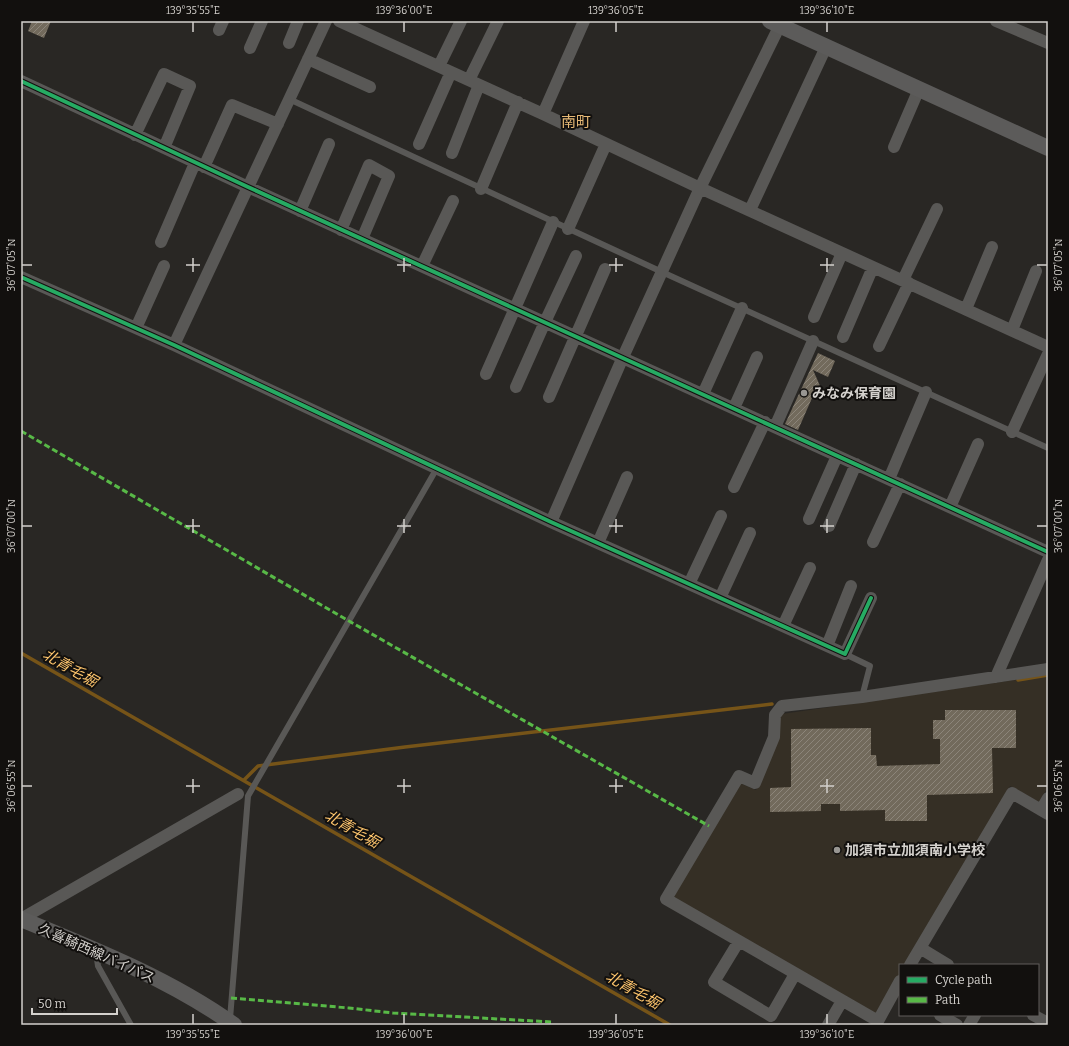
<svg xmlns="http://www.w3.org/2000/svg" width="1069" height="1046" viewBox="0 0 1069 1046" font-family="Bitter,'Noto Sans JP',serif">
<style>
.built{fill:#352f25}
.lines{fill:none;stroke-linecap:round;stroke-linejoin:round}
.stream{stroke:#765418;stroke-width:3.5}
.building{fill:url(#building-hatch)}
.lane{stroke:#595856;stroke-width:6}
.street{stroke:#595856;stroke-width:12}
.secondary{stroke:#5c5b5a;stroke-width:16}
.quiet{stroke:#58b947;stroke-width:3;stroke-dasharray:6 3;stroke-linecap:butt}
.cycleway-casing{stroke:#12100e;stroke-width:6}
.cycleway{stroke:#26ab63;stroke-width:4}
.ticks{fill:none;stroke:#d4d1cd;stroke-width:1.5}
.poi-dot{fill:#989692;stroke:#12100e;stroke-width:1.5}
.labels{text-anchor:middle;stroke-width:4;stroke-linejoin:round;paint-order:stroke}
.poi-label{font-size:14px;font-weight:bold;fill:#d4d1cd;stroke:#12100e;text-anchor:start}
.street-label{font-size:14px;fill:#d4d1cd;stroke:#12100e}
.neighbourhood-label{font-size:15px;fill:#e5b875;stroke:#12100e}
.water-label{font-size:15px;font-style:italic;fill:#fbc36c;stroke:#12100e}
.neatline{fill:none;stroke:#d4d1cd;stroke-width:1.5}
.ticks-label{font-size:10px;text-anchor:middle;fill:#d4d1cd}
</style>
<defs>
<pattern id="building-hatch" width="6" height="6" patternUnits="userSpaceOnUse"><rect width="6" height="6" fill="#726a5c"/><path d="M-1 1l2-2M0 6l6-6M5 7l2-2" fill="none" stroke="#8c857a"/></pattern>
</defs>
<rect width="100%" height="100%" fill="#292724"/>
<path class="built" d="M1048,675V787L1039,802L1010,786L905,965H900V974L877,1014L673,898L740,783L756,790L777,738L779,717L782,714Z"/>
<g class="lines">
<path class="stream" d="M21,653L670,1025
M1018,680L1048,675
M244,780L258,766L405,747L772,704"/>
</g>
<path class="building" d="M32,21H51L44,38L28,31Z
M818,353L835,361L828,377L813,370L821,388L818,397L812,398L798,430L785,424Z
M945,710H1016V748H992L993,793L927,795V821H885V810L840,811V804H821V811L770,812V788L791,787V729L871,728V755H876L877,766L940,764V739H933V720H945Z"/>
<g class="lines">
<path class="lane" d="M289,99L662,272L1048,448
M845,654L870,666L862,697
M100,952L97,959L98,966L131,1025
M230,1019L248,796L437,468"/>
<path class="street" d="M339,21L543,114L700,188L1048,347
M996,21L1048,43
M219,30L223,21
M289,43L298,21
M250,48L262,21
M308,59L370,87
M439,66L461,21
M469,80L498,21
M21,81L248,187L1048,552
M543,114L584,21
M135,135L164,74L190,86L164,148
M419,144L451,72
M894,147L919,89
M452,153L479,85
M204,167L232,105L278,124
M481,189L518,102
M750,210L826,47
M300,211L329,144
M568,229L606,144
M341,230L369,165L389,176L362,239
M161,242L195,163
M422,266L453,201
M21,277L174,345L551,522L845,654L871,598
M903,280L937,209
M966,309L992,247
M814,317L842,253
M136,328L164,266
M1012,330L1036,271
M843,337L873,267
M174,345L326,21
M879,346L909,283
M486,374L553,222
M516,387L545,322L576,256
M703,394L742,308
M549,397L605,269
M734,408L757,357
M775,427L813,341
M1012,432L1048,354
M889,479L926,392
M734,487L765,422
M950,507L978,444
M809,519L837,456
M551,522L623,357L700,188L782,21
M829,526L856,464
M873,542L900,484
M598,543L627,477
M689,584L721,516
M720,598L750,533
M783,626L810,568
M827,646L851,586
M996,677L1048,560
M1041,810L1048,798
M21,919L238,794
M739,941L714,982L771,1016L795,974
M920,948L948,965
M910,965L1012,793L1048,814
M900,981L878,1021L666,899L739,776L755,783L774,737L775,715L782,706L862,697L1048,669
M940,1015L957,1025
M1033,1015L1048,1023
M828,1025L842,1001
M969,1025L975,1015"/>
<path class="secondary" d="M770,21L1048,148
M21,919C92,948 172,980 234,1025"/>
<path class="quiet" d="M21,431L349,621L709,826
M231,998L349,1008L393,1013L552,1022L551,1025"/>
<defs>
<path id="cycleway" d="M21,81L248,187L1048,552
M21,277L174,345L551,522L845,654L871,598"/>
</defs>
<use href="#cycleway" class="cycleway-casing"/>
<use href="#cycleway" class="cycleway"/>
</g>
<path class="ticks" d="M193,22V32M404,22V32M616,22V32M827,22V32M193,258V272M404,258V272M616,258V272M827,258V272M22,265H32M186,265H200M397,265H411M609,265H623M820,265H834M1037,265H1047M193,519V533M404,519V533M616,519V533M827,519V533M22,526H32M186,526H200M397,526H411M609,526H623M820,526H834M1037,526H1047M193,779V793M404,779V793M616,779V793M827,779V793M22,786H32M186,786H200M397,786H411M609,786H623M820,786H834M1037,786H1047M193,1014V1024M404,1014V1024M616,1014V1024M827,1014V1024"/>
<g class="poi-dot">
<circle cx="804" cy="393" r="4"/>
<circle cx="837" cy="850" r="4"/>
</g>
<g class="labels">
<g class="poi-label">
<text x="812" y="398">みなみ保育園</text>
<text x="845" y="855">加須市立加須南小学校</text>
</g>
<g class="street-label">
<text transform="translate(97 953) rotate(24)" y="5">久喜騎西線バイパス</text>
</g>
<g class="neighbourhood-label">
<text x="576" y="127">南町</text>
</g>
<g class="water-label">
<text transform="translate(70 668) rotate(30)" y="5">北青毛堀</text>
<text transform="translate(352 829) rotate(30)" y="5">北青毛堀</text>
<text transform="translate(633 990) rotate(30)" y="5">北青毛堀</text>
</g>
</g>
<rect width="1069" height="1046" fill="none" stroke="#12100e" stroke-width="44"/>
<rect x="899" y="964" width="140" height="52" fill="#12100e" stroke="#605d5a"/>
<rect x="907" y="977" width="20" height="6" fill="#26ab63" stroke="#605d5a"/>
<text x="935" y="984" font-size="12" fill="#d4d1cd">Cycle path</text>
<rect x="907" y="997" width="20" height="6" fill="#58b947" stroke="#605d5a"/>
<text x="935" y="1004" font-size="12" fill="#d4d1cd">Path</text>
<path d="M32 1008v6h85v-6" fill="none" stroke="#d4d1cd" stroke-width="2"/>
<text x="38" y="1008" font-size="12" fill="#d4d1cd" stroke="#12100e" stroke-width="3" paint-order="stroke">50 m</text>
<rect x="22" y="22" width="1025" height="1002" class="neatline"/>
<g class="ticks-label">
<text x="193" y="14">139°35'55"E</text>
<text x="404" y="14">139°36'00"E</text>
<text x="616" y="14">139°36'05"E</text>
<text x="827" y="14">139°36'10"E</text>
<text transform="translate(11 265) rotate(-90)" y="4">36°07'05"N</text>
<text transform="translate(1058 265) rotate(-90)" y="4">36°07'05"N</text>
<text transform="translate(11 526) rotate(-90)" y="4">36°07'00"N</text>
<text transform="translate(1058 526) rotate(-90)" y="4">36°07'00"N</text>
<text transform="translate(11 786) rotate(-90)" y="4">36°06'55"N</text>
<text transform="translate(1058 786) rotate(-90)" y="4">36°06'55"N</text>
<text x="193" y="1038">139°35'55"E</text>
<text x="404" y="1038">139°36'00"E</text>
<text x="616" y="1038">139°36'05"E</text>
<text x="827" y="1038">139°36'10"E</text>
</g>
</svg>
